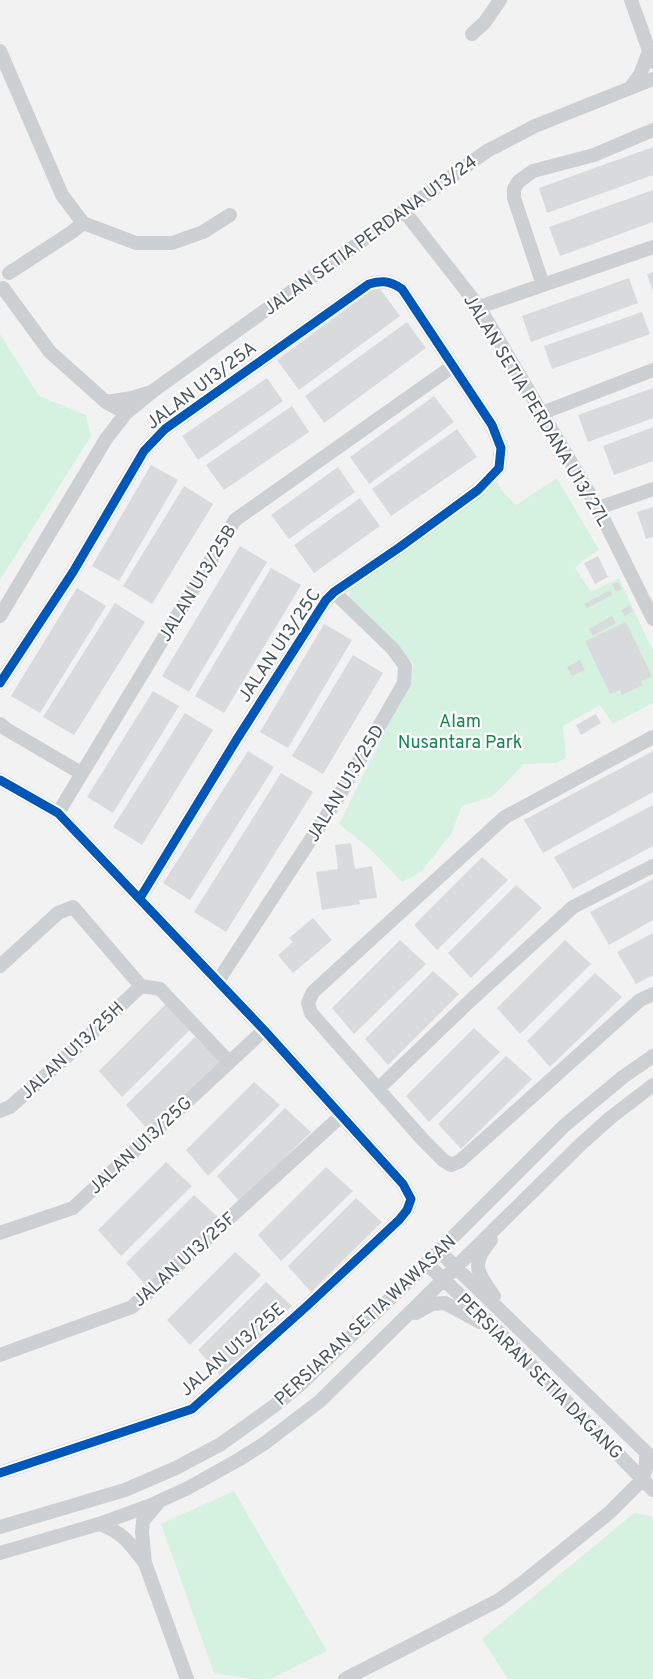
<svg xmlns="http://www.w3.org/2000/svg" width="653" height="1679" viewBox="0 0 653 1679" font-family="Overpass,sans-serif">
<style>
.green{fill:#d5f2e1}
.building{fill:#d9dadc}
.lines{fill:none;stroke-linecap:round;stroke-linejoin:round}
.minor{stroke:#cdd0d3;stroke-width:14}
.cycleway-casing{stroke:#fff;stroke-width:13}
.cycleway{stroke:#0057b8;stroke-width:9}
.labels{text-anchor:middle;stroke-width:4.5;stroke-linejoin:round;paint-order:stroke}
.street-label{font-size:18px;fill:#475460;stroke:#fff}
.park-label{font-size:18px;fill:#11874e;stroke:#fff}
</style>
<rect width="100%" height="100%" fill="#f2f2f2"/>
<path class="green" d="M0,334L39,396L86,415L91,436L0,580Z
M557,478L599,550L585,559L575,568L591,592L619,578L653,651V703L613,724L600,705L563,726L566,758L556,763L524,764L493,796L462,806L451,834L421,872L402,882L370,849L339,824L398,705L414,664L387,635L349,606L350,587L497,482L503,492L516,505Z
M234,1491L327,1651L271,1679H253L214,1673L161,1524Z
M634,1513L650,1516L653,1519V1679H508L482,1639Z"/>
<path class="building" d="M653,147V175L547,213L539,188Z
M653,190V222L560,256L549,227Z
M653,272V291L647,274Z
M629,278L638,303L531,342L522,316Z
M378,286L400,316L299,390L277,360Z
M642,312L650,334L552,369L544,346Z
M407,322L426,348L324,423L305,396Z
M267,378L283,401L198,460L182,436Z
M653,388V418L588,442L578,415Z
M434,396L454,422L369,484L350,457Z
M292,406L309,432L224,490L206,465Z
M653,427V461L614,475L603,446Z
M457,429L477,457L391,516L372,489Z
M151,465L178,480L119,581L92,566Z
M338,467L355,492L289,539L271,515Z
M184,486L213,504L152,604L123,586Z
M360,498L380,526L314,573L294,545Z
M653,507V537L646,539L637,512Z
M240,546L267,562L189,692L162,676Z
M598,556L608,577L595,584L584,563Z
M271,568L301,585L224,713L195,696Z
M618,582L622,589L616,592L612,584Z
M77,588L106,606L40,713L11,696Z
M610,590L612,595L587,608L584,604Z
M115,603L145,622L74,735L43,717Z
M629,605L633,611L625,616L621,610Z
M612,616L616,623L593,636L589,629Z
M626,622L652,676L641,681L643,685L622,695L620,690L610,694L585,641Z
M324,624L352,640L288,748L260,732Z
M353,655L383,673L323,774L292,756Z
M580,660L585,670L572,676L567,667Z
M153,691L179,706L113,813L87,797Z
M185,713L213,730L142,845L113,827Z
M596,714L601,723L581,735L576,725Z
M248,751L274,767L190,900L163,883Z
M653,751V792L543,853L524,820Z
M281,773L313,792L226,932L194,912Z
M653,805V846L573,889L554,857Z
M351,843L355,869L372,866L377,898L359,900L360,904L322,910L316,872L338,869L335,845Z
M482,857L508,880L437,950L414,925Z
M653,879V920L609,945L590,912Z
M516,885L542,908L471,978L448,953Z
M313,918L332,940L293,973L278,955L293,942L289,938Z
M653,933V975L636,984L617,952Z
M400,940L426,964L354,1034L332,1008Z
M565,940L591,964L520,1034L497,1008Z
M433,971L459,994L388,1065L365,1039Z
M595,973L622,997L550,1067L527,1041Z
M167,1003L193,1027L122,1097L99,1071Z
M474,1028L500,1052L429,1122L406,1096Z
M195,1037L221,1061L149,1131L126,1105Z
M506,1056L532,1079L461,1149L438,1124Z
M254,1082L280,1105L208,1176L186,1150Z
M285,1108L311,1132L240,1202L217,1176Z
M166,1162L192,1186L121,1256L98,1230Z
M326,1167L353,1191L281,1261L258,1235Z
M194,1195L220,1219L149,1289L126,1263Z
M356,1198L382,1222L311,1292L288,1266Z
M235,1252L261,1275L190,1345L167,1320Z
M266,1282L292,1306L221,1376L198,1350Z"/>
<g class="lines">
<path class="minor" d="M631,0L653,62
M472,34L485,22L500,0
M0,51L62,195L83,223L136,243H172L203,232L230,215
M631,87L640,75L649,51
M404,211L479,307L598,508L653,619
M9,273L72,232L83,223
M543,285L514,198V189L518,182L533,171L594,155L653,130
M3,288L50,352L106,402L126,413
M479,307L653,247
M106,402L132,398L148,393
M542,413L653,370
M598,508L653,489
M0,616L106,439L126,413L153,391L487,151L535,126L653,79
M0,683L73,572L144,451L165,429L369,284C383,280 390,281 402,289L492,425L501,448L499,468L478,490L400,547L334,592L326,600L237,739L140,898
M0,724L6,729L81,773
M653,737L505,817L313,992L308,1003L311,1013L423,1140L443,1160L451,1165L460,1161L640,1000L653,994
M0,780L58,813L264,1030L403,1184L411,1199L407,1210L399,1220L308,1305L192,1409L0,1473
M58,813L235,520L453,366
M0,966L58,913L73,907L141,986L160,989L229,1062
M218,981L336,801L404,683L405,666L393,649L334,592
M379,1088L473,998L573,907L653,866
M0,1111L10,1107L74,1050L141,986
M0,1233L73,1208L264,1030
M491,1240C470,1265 477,1272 494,1296
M439,1251L653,1459
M426,1263L498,1331L653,1490
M416,1313L432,1304L445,1303L480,1322
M0,1355L132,1307L341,1116
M158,1503L143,1521L142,1532L145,1563L187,1679
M99,1524C122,1532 130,1543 144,1562
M0,1527L125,1490L176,1468L221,1444L274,1406L303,1382L415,1275L565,1125L623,1077L653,1056
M0,1553L99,1524L151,1505L188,1488L238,1460L265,1443L320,1401L581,1144L610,1118L653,1085
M345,1679L499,1600L526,1580L609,1513L643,1479L646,1468V1452"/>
<defs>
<path id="cycleway" d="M0,683L73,572L144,451L165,429L369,284C383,280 390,281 402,289L492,425L501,448L499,468L478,490L400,547L334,592L326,600L237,739L140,898
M0,780L58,813L264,1030L403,1184L411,1199L407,1210L399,1220L308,1305L192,1409L0,1473"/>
</defs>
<use href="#cycleway" class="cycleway-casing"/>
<use href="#cycleway" class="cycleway"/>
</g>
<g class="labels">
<g class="street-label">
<text transform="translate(370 235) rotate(-36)" y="6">JALAN SETIA PERDANA U13/24</text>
<text transform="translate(201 385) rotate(-37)" y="6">JALAN U13/25A</text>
<text transform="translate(537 410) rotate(59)" y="6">JALAN SETIA PERDANA U13/27L</text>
<text transform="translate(197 583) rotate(-59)" y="6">JALAN U13/25B</text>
<text transform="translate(279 645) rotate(-56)" y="6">JALAN U13/25C</text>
<text transform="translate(345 783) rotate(-59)" y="6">JALAN U13/25D</text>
<text transform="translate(72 1050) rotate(-43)" y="6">JALAN U13/25H</text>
<text transform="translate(140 1145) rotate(-43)" y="6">JALAN U13/25G</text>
<text transform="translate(184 1259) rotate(-42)" y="6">JALAN U13/25F</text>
<text transform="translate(365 1320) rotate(-43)" y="6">PERSIARAN SETIA WAWASAN</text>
<text transform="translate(232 1349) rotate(-41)" y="6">JALAN U13/25E</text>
<text transform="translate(540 1376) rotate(45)" y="6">PERSIARAN SETIA DAGANG</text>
</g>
<g class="park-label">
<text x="460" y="727">Alam<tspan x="460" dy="21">Nusantara Park</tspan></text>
</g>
</g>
</svg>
